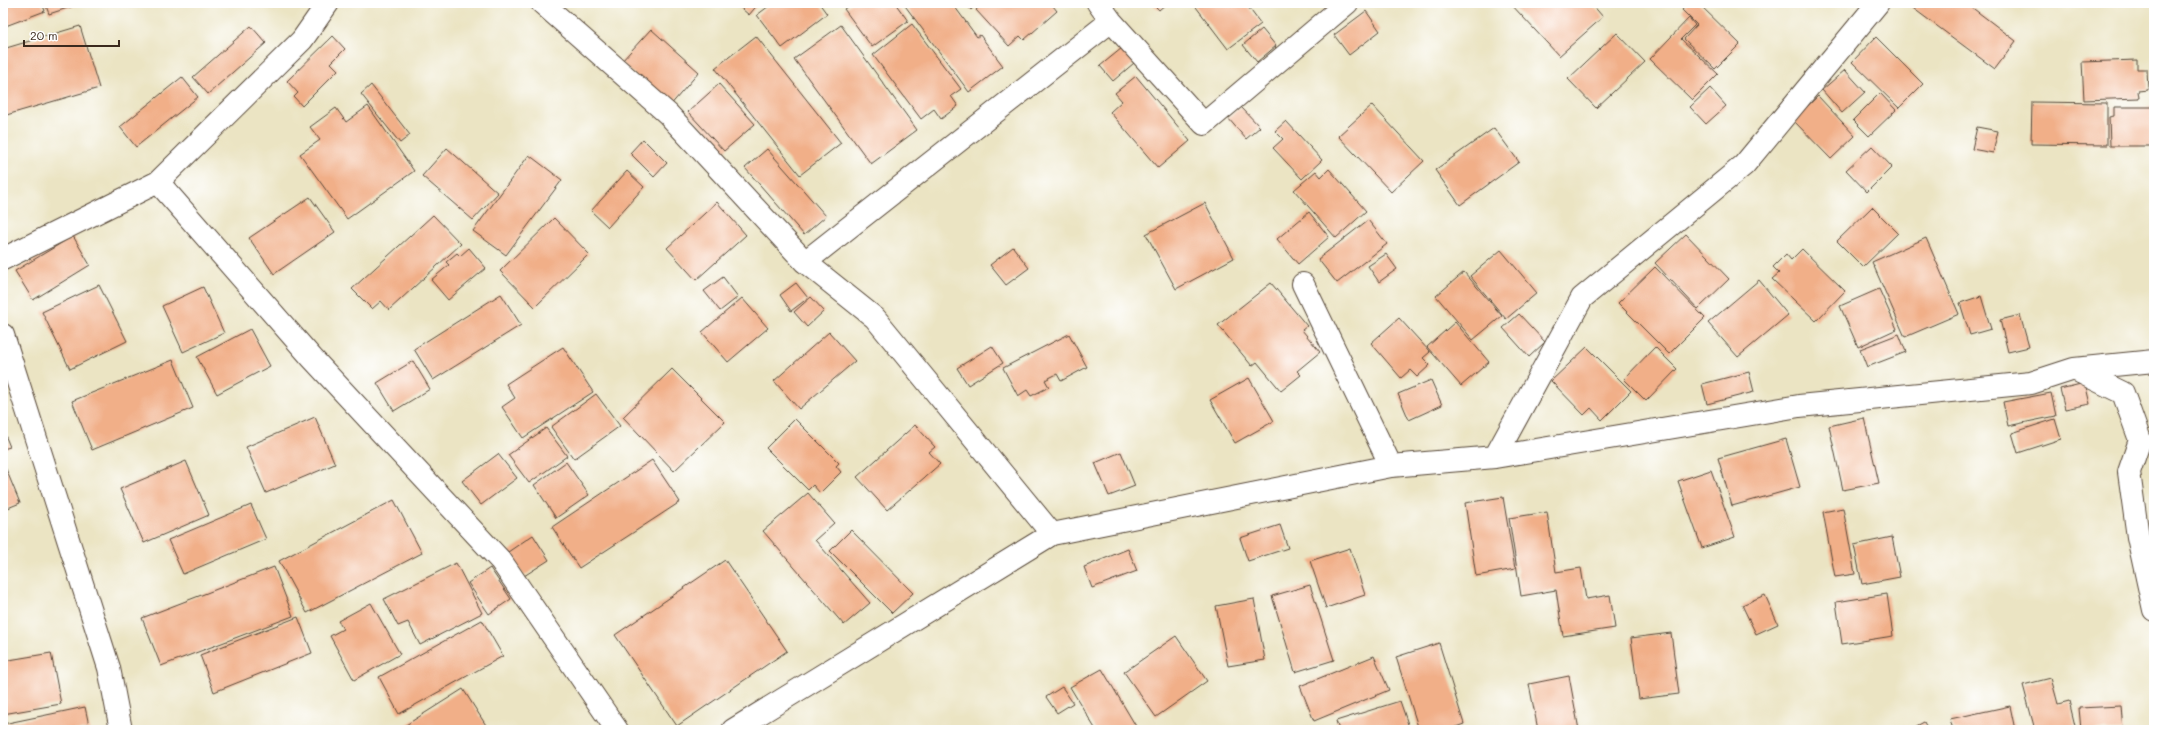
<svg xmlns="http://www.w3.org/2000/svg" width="2157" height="733" viewBox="0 0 2157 733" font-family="Mali,sans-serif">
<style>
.building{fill:#f1af88}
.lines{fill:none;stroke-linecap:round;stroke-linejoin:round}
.minor-casing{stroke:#554637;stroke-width:24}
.minor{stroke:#fff;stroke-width:22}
</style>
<rect width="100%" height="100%" fill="#fff"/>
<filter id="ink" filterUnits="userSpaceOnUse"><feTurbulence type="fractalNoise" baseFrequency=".025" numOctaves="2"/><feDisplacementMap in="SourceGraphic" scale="8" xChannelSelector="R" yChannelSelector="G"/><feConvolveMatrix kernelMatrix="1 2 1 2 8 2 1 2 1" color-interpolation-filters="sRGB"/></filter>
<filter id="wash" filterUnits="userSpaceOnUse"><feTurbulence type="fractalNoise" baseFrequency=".012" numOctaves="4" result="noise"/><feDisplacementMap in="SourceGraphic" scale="16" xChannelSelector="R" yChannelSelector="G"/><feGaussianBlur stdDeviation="0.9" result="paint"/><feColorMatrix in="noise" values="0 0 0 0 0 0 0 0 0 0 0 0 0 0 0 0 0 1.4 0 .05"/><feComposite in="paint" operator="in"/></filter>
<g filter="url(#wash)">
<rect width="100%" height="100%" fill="#ebe4c3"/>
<g id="blocks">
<path class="building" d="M3,3H42L45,11L3,27Z
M45,3H83L49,14Z
M735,3H759L749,15Z
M773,3H819L827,14L782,48L757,15Z
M852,3H895L908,21L872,47L844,9Z
M903,3H952L977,37L980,35L1003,66L969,92Z
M965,3H978L971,10Z
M983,3H1056L1053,6L1057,11L1024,40L1020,36L1009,46L976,10Z
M1152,3H1167L1159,10Z
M1193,3H1245L1261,24L1228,49Z
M1510,3H1591L1603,17L1559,56Z
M1688,3H1698L1740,44L1715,69L1684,39L1697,25L1682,10Z
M1906,3H1966L2016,41L1995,69Z
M1366,11L1380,31L1349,55L1334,35Z
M1689,18L1695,25L1681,39L1718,74L1692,100L1650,59Z
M912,24L961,89L951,96L958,106L941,119L934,109L921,119L873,55Z
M841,25L917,130L871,164L794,59Z
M80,26L99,88L3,116V49Z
M251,26L266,43L208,94L193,77Z
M651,29L699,72L669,107L621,62Z
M1262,29L1276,46L1257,62L1243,45Z
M1617,33L1645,62L1596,108L1568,79Z
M333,36L345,49L331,63L338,70L302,106L294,97L298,93L287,81Z
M756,36L841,143L800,175L715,68Z
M1876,37L1923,84L1899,108L1852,62Z
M1122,48L1134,63L1113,81L1100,66Z
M2137,60V69H2147L2148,90L2138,91L2139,98L2084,100L2082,62Z
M1845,70L1865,92L1842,113L1822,90Z
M1136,76L1190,141L1158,168L1110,112L1122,101L1115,93Z
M182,77L198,97L136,147L120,127Z
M719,84L755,124L724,151L688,112Z
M371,85L410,135L400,143L361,94Z
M1710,88L1726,106L1706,124L1690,107Z
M1880,93L1896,110L1869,136L1853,120Z
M1818,96L1855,136L1831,159L1793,120Z
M2032,102L2107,103V145L2031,144Z
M1372,105L1424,161L1391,192L1338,136Z
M368,106L414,171L347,219L300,154L320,140L310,127L336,108L346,122Z
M1241,107L1260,127L1246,139L1228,118Z
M2114,107H2154V146H2110L2109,117L2114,116Z
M1286,121L1322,160L1302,179L1273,148L1283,139L1275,131Z
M1977,127L1998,131L1993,153L1972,149Z
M1494,128L1519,162L1460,205L1435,170Z
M643,139L667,163L654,177L630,153Z
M1872,146L1892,167L1867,192L1846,170Z
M447,148L498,193L473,220L422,176Z
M767,149L826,216L804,235L745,168Z
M529,155L562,180L506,255L473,231Z
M1329,169L1366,211L1336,238L1294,190L1316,171L1321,177Z
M627,171L644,187L608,227L591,211Z
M310,197L335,232L274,274L249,238Z
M717,202L746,235L696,280L667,248Z
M1205,203L1234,258L1176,289L1146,234Z
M1872,207L1898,233L1863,267L1837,241Z
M1309,212L1329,237L1298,264L1277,239Z
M433,215L461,244L389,310L381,301L372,309L352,289Z
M554,218L589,254L535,307L500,271Z
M1368,220L1387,244L1337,283L1318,259Z
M1686,234L1729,279L1698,309L1655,263Z
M73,236L90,265L33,300L15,271Z
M1926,238L1959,314L1905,337L1872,262Z
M1013,247L1029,268L1006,285L990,265Z
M469,248L486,268L448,300L431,280L449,265L446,262L457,253L460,256Z
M1802,249L1845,291L1816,321L1772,279L1779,273L1773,267L1786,254L1791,260Z
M1501,250L1537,293L1506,319L1470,276Z
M1386,254L1397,269L1379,282L1368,266Z
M1655,267L1705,318L1669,354L1618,303Z
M1464,272L1502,316L1473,340L1436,296Z
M723,277L738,297L720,311L704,291Z
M1759,280L1788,315L1738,357L1708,323Z
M796,283L808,298L791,311L780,295Z
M1271,283L1307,326L1302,330L1320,352L1297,371L1301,375L1281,391L1257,362L1252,366L1218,325Z
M99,285L127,341L70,369L42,312Z
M203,287L224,333L183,352L162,306Z
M1879,289L1897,329L1858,347L1840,306Z
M501,294L521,325L433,380L414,349Z
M1981,296L1991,329L1970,335L1960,303Z
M811,297L824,311L807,327L794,312Z
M742,298L768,328L728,362L702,332Z
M1519,314L1545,342L1529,357L1503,328Z
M2020,315L2029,347L2008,352L2000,320Z
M1399,318L1430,352L1423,358L1430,365L1417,377L1410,370L1401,378L1371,343Z
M1455,322L1489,362L1461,386L1427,347Z
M250,329L270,366L217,394L197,357Z
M829,332L855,361L799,409L774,381Z
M1069,334L1087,367L1061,381L1057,374L1045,380L1049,387L1031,396L1027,390L1018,396L1003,368Z
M1899,334L1906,352L1867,367L1860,349Z
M992,346L1003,363L968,385L957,368Z
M563,347L593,392L523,438L502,407L515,398L506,384Z
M1587,347L1631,391L1602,420L1591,408L1584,415L1551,381Z
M1655,347L1677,369L1646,401L1624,379Z
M173,360L193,408L92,450L72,401Z
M413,361L430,389L394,411L377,383Z
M672,369L725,422L674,471L623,417Z
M1749,372L1754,392L1707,404L1702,384Z
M1249,378L1274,421L1235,443L1210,400Z
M1431,380L1442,405L1409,420L1398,394Z
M2085,383L2090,404L2065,409L2060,389Z
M2051,393L2056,416L2008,426L2003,402Z
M596,394L620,426L574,459L551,427Z
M315,417L335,464L266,493L246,447Z
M1864,418L1879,483L1843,490L1829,426Z
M795,419L839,463L836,466L841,472L820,493L813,485L808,490L766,448Z
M2055,419L2061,439L2018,453L2012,433Z
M915,425L935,447L929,452L940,464L887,510L857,477Z
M546,428L567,456L529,483L508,455Z
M3,430L10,447L3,449Z
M1786,439L1800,487L1732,506L1718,458Z
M1121,452L1135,486L1109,496L1095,463Z
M498,454L517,478L481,505L462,481Z
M652,460L680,502L579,568L552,527Z
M186,461L209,515L144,543L120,489Z
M566,462L589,495L556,518L534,485Z
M6,469L20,503L3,510V470Z
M1711,470L1735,537L1702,548L1678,481Z
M808,493L834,523L815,540L870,603L844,625L763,531Z
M1503,497L1515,569L1476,576L1465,503Z
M394,500L422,553L307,613L279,561Z
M251,505L266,539L183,574L168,540Z
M1843,508L1855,574L1835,577L1823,512Z
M1547,512L1556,572L1581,568L1586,599L1610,595L1615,628L1563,636L1556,590L1521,596L1509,518Z
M1280,525L1288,548L1248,561L1240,538Z
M851,530L913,593L892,613L830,551Z
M533,535L549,560L524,576L508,552Z
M1892,537L1900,577L1862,584L1854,545Z
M1350,548L1365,595L1326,608L1310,561Z
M1128,549L1137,571L1092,588L1084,567Z
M725,560L787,651L677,726L615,635Z
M456,563L482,613L420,645L408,622L398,626L384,599Z
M274,567L293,616L161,666L142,618Z
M490,568L511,599L489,614L468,583Z
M1310,585L1334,660L1295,672L1272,596Z
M1887,594L1893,636L1842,644L1836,602Z
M1765,595L1778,624L1756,634L1742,605Z
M1254,599L1265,660L1228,666L1216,606Z
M371,603L400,654L354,680L330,636L343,629L338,621Z
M298,617L312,653L214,692L200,655Z
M482,620L503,656L399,714L379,677Z
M1671,633L1679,694L1639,699L1631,638Z
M1176,636L1207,681L1156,717L1124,672Z
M1439,643L1464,724L1453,728L1454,730H1419L1396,657Z
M51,653L61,704L3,714V661Z
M1374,656L1389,690L1314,721L1300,686Z
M1102,669L1137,728L1133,730H1096L1070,687Z
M1569,676L1579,730H1538L1529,684Z
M2051,678L2058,704L2069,701L2076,730H2035L2023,685Z
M1062,687L1073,703L1057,713L1046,697Z
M463,689L489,730H398Z
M1400,701L1410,730H1339L1336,721Z
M2010,706L2015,730H1953L1950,719Z
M2121,706L2123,730H2081L2079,708Z
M85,707L90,730H3V724Z
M1924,722L1928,730H1909Z"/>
</g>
</g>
<g filter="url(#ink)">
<use href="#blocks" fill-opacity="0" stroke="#554637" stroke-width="1"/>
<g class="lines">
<defs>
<path id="minor" d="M542,3L668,114L805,262L875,318L1052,534
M1098,3L1111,21L1204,124L1347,3
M158,182L312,358L501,561L617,730
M3,259L158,182L302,40L328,3
M805,262L1111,21
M1303,284L1391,466
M3,335L109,668L121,730
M2074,369L2154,361
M1495,457L1582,298L1744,165L1878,3
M733,730L1052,534L1391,466L1495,457L1799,406L2031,383L2074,369L2123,393L2140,440L2129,472L2138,537L2154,610"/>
</defs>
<use href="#minor" class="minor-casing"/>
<use href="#minor" class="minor"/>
</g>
</g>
<rect width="2157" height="733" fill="none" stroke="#fff" stroke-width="16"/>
<path d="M24 40v6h95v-6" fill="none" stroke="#3b2a1e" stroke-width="2"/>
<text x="30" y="40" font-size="12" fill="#3b2a1e" stroke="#ffffff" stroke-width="3" paint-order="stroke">20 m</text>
</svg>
